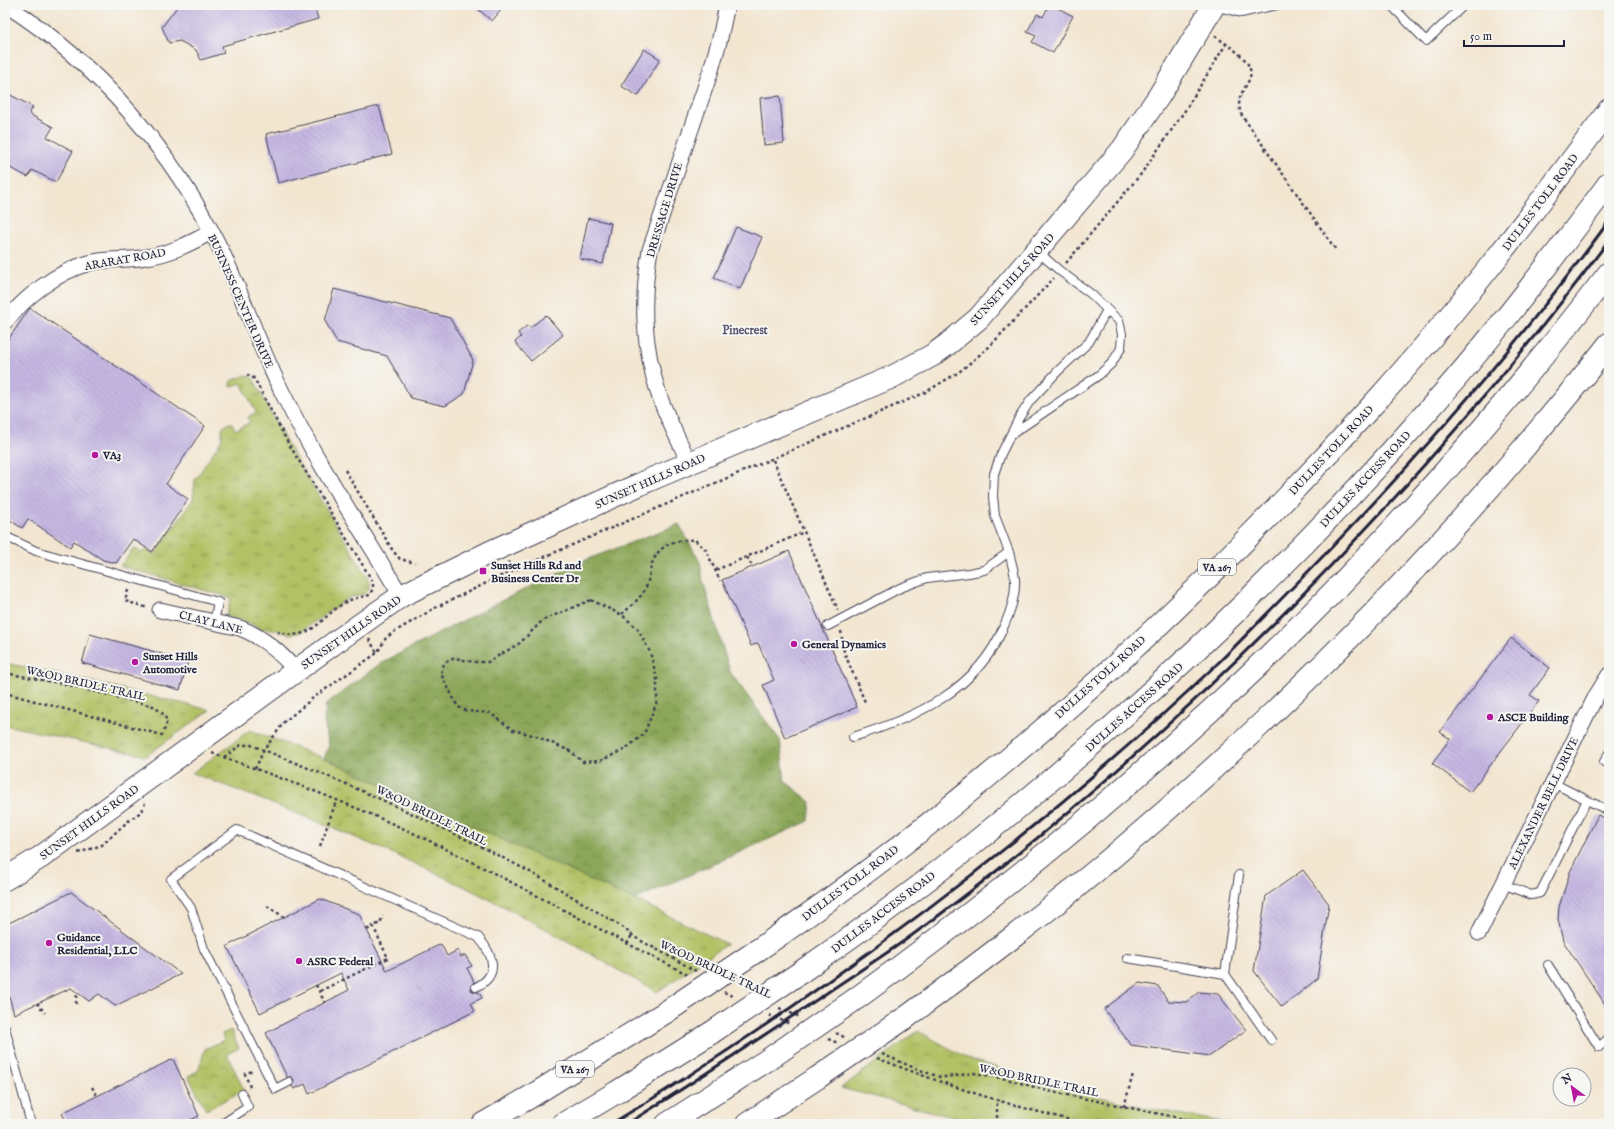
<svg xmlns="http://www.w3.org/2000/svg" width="1614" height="1129" viewBox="0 0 1614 1129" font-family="'IM FELL English',serif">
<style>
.grass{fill:url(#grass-tufts);stroke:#6a7250}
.forest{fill:url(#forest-crowns);stroke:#57644a}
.park{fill:url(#park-crowns);stroke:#6a7250}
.building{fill:url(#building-back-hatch)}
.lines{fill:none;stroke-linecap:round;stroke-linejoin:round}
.lane-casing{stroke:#413f52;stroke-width:10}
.street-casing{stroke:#413f52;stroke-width:17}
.secondary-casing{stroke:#413f52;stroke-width:24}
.highway-casing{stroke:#413f52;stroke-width:24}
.path{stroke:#413f52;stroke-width:2.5;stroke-dasharray:3 3;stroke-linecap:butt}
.lane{stroke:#fff;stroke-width:8}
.street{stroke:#fff;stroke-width:15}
.secondary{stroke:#fff;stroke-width:22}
.highway{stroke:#fff;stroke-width:22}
.rail{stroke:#22223b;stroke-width:3}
.highway-bridge-casing{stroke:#413f52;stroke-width:24;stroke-linecap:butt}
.highway-bridge{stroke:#fff;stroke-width:22}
.poi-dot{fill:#b5179e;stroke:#f6f6f2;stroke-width:1.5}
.labels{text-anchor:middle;stroke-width:4;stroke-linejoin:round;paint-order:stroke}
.shield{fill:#f6f6f2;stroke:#626272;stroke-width:1}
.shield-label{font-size:10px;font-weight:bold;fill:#22223b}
.street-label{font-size:11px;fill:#22223b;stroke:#f6f6f2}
.poi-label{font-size:11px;font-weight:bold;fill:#22223b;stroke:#f6f6f2;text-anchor:start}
.neighbourhood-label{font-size:12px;font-weight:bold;fill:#5b5675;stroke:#f6f6f2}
</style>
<defs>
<pattern id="grass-tufts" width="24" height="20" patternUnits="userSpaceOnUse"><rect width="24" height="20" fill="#b1c164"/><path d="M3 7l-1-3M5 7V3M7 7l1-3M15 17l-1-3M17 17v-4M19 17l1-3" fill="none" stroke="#909c54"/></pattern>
<pattern id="forest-crowns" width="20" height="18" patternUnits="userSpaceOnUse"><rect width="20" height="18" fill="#8ca75a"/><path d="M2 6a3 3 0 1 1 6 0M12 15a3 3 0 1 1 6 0" fill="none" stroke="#72884c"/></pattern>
<pattern id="park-crowns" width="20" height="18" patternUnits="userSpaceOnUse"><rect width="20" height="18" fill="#b1c164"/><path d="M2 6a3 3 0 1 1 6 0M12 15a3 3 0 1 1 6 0" fill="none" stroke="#909c54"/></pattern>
<pattern id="building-back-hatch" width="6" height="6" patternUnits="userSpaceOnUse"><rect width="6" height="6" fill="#c5b7e2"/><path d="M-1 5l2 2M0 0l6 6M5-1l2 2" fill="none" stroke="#a99dc3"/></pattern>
</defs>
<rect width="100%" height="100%" fill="#f6f6f2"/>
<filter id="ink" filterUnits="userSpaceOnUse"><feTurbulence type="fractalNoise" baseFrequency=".025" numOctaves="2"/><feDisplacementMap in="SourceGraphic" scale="8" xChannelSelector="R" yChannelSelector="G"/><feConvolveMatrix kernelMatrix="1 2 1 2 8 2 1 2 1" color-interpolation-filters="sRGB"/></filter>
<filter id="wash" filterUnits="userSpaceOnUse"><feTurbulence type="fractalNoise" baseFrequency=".012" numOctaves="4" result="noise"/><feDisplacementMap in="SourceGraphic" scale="16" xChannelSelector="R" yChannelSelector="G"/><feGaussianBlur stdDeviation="0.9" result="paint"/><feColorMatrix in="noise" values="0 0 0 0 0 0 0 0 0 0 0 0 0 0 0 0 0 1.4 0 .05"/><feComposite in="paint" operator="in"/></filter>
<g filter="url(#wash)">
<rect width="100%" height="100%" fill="#f3e6d1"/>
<path class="grass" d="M246,375L252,377L255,382L285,440L369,580V589L364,594L348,598L299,633L291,634L267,628L263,630L250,623L226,617L231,598L120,566L134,548L142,553L146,549L155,554L193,499L195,480L222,439V428L231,422L236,430L250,422L248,418L249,416L256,412L241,383L232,387L230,385L231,381Z
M5,663L59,674L210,710L146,756L5,725Z
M250,730L409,791L727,944L657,992C605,963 552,931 499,904C399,853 296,812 192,773Z
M918,1031L969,1059L1059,1087L1142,1107L1233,1124H979L841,1088Z"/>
<path class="forest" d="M679,524L700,562L703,581L730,672L780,740L785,781L811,802L809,821L634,900L324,758L329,746L324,721L326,704L381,663L495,604L583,561Z"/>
<path class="park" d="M231,1030L239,1048L227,1054L244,1090L206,1110L188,1076L198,1071L205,1049L224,1040L222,1034Z"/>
<g id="blocks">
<path class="building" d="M184,5H314L318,19L222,46L224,53L201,60L196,50L180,41L169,43L162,27L177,7Z
M473,5H505L492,21Z
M1049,5H1052L1073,16L1053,53L1032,42L1036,36L1027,32L1037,14L1043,17Z
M644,49L660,59L638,96L621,86Z
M5,92L33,107L29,114L53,127L47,137L73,151L56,182L32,170L28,177L5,165Z
M780,96L784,143L764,145L760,98Z
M379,106L392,154L278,183L266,134Z
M588,218L611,223L603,264L580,259Z
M736,227L762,237L740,289L714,278Z
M334,289L450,318L473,360L464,394L445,406L411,398L387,356L337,342L325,321Z
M30,308L205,426L166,484L188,499L152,552L133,539L116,563L103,560L74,541L70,547L28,519L22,528L5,517V344Z
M546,315L563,335L531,361L515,342L521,337L518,333L528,325L530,328Z
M789,551L857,707L785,738L763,685L774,680L758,643L751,646L722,580Z
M90,634L188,661L180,690L82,663Z
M1511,638L1550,668L1530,695L1539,701L1470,792L1432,763L1450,739L1440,732Z
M1598,815L1609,820V1010L1563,941L1558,919L1559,907L1570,872Z
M1303,870L1329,904L1317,979L1282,1007L1254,971L1266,896Z
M71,892L181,974L115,1006L99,994L89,1001L71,988L14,1014L5,982V925Z
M320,899L359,914L387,971L441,944L447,956L458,950L461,957L465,955L472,966L467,968L474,982L471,985V990L474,992H479L482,998L471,1003L475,1011L309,1094L305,1084L294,1089L292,1086L294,1080L292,1077H287L266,1033L349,990L341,973L260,1013L227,946Z
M1139,983L1158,986L1168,1001L1186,1002L1199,992L1218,994L1246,1030L1210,1056L1131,1045L1104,1009Z
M173,1059L199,1116L182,1124H67L62,1113Z"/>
</g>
</g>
<g filter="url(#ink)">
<use href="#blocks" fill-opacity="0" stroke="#413f52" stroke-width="1"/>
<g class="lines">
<defs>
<path id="lane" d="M1391,5L1426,41L1464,5
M1214,6L1241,13L1277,5
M1012,434L1099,375L1112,363L1121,348L1122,334L1119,321L1091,294L1060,271L1037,251
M5,536L36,551L218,602L214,622
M828,626L900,588L927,578L969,573L984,570L1009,552L995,516L993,496L994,474L1001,454L1019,418L1030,401L1058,371L1089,342L1107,310
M853,737C915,718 978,690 1004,626C1011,611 1016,596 1015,579C1014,570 1011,561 1009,552
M1609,753L1604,762L1609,764
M1553,783L1609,811
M1239,875L1225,974L1271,1040
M1503,884L1531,895L1540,893L1587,800
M1127,958L1225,974
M1548,965L1599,1047L1609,1038
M5,1028L31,1124
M289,1082L275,1089L204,949L191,908L171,879L237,830L478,937C493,954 501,975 476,987
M222,1124L248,1107L242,1094"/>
<path id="street" d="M6,5C99,64 173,152 221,250C244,298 260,349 284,396C318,465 362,530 401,596
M5,322C26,296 57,272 89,263C107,258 128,261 146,257C170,254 191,243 211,232
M689,462C679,441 667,418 659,395C643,345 641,302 650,250L711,70L720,38L727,5
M160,610L240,628C263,637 281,653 296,671
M1479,933L1596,696L1609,675"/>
<path id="secondary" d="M5,879L41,857L337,641L401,596L488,553L647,481L892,377L933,355L948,344L979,318L1122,150L1159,96L1214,5"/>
<path id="highway" d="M755,952C984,795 1193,606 1378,399C1461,307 1536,209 1609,110
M801,972C910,897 1015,813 1114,725C1226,625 1333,519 1432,406C1495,335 1553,259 1609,183
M857,998C980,909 1097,815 1209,712C1353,581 1489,428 1609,273
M908,1016C978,964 1049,911 1116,854C1296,701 1463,530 1609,344
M483,1124L530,1097L666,1012
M563,1124L617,1092L711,1033
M667,1124L769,1059
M747,1124L817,1078"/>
</defs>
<use href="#lane" class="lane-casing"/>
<use href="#street" class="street-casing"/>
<use href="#secondary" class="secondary-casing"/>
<use href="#highway" class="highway-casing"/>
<path class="path" d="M1215,36C1227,45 1258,62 1249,80C1242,94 1236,97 1241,114L1336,250
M1066,263L1141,174L1184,112L1226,44
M247,375L252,376L256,382L287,441L373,582V588L370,595C363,597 353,598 346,602C320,616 313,643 278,632
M773,460L838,610
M345,470L393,551L400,559L415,563
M747,557L752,566
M508,562L519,568
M716,570L804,532
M128,590L125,601L148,608
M591,600L622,615L637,628L650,652L657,679V702L644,734L624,750L600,761L583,762L570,751L536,736L513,730L490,713L467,711L458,707L441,674L444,663L455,658L473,662H488L520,643L543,620Z
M622,614C630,607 640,599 645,589C650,580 649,568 654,559C662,543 678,539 695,540L706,550L720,581
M841,631L844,652L865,702
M369,639L377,653
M5,673L64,684L153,706C167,716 170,719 162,735L5,693
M212,753C282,778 351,804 417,835C510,879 598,930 689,975
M224,757L241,745H251C340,780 428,819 513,863C550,882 585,905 621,926L636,938L696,971
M255,769L264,750L284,722L313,698L377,653L386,638L394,632L435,608L505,574L924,393L959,372L989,347L1054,278
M320,846L337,799
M78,853L102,845L127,822L142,811L145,803
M267,906L284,917
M367,930L373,926
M627,944L632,935
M316,985L325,1003
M320,991L388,958L373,926L380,923L383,916
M724,992L734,997
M37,1003L45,1013
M76,1004L77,992
M779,1008L800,1017
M769,1015L790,1024
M836,1033L846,1038
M828,1039L838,1043
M882,1054L917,1069L940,1077H948L974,1073L1007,1079L1048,1091L1209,1124
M877,1058C945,1085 1016,1108 1088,1124
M92,1087L97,1096
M250,1087L245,1074L254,1070
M1124,1107L1133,1074
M997,1124V1101"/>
<use href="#lane" class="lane"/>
<use href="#street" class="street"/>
<use href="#secondary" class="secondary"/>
<use href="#highway" class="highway"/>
<path class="rail" d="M611,1124C681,1082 749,1037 816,990C957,891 1092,783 1217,664C1245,637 1271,609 1298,582C1410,468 1515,349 1609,221
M627,1124C697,1080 765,1035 834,988C859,971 886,954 911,936C1093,803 1258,648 1409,482C1479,404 1547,324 1609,240"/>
<defs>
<path id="highway-bridge" d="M666,1012L755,952
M711,1033L801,972
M769,1059L857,998
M817,1078L908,1016"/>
</defs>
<use href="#highway-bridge" class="highway-bridge-casing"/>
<use href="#highway-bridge" class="highway-bridge"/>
</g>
</g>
<g class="poi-dot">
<circle cx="95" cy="455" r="4"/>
<rect x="479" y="567" width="8" height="8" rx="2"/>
<circle cx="794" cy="644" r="4"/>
<circle cx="135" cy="662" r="4"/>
<circle cx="1490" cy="717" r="4"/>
<circle cx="49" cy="943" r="4"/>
<circle cx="299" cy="961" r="4"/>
</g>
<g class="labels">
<g class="shield">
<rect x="1198" y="559" width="38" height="16" rx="3"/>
<rect x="556" y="1061" width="38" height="16" rx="3"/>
</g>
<g class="shield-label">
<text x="1217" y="571">VA 267</text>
<text x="575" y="1073">VA 267</text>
</g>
<g class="street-label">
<text transform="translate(1540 202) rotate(-53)" y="4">DULLES TOLL ROAD</text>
<text transform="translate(664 210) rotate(-73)" y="4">DRESSAGE DRIVE</text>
<text transform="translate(125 259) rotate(-10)" y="4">ARARAT ROAD</text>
<text transform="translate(1012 279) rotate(-48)" y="4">SUNSET HILLS ROAD</text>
<text transform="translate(241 301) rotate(66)" y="4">BUSINESS CENTER DRIVE</text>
<text transform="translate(1331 450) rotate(-47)" y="4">DULLES TOLL ROAD</text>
<text transform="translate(1365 479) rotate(-47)" y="4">DULLES ACCESS ROAD</text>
<text transform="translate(650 481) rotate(-24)" y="4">SUNSET HILLS ROAD</text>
<text transform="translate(211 622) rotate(14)" y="4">CLAY LANE</text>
<text transform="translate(351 632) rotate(-35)" y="4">SUNSET HILLS ROAD</text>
<text transform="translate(1100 677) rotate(-42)" y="4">DULLES TOLL ROAD</text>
<text transform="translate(86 683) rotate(13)" y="4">W&amp;OD BRIDLE TRAIL</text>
<text transform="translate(1134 707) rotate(-42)" y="4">DULLES ACCESS ROAD</text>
<text transform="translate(1543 803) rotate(-64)" y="4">ALEXANDER BELL DRIVE</text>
<text transform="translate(432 815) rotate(26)" y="4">W&amp;OD BRIDLE TRAIL</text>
<text transform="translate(89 822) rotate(-36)" y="4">SUNSET HILLS ROAD</text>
<text transform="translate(850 883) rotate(-37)" y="4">DULLES TOLL ROAD</text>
<text transform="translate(883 912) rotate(-37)" y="4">DULLES ACCESS ROAD</text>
<text transform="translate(716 969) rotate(25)" y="4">W&amp;OD BRIDLE TRAIL</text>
<text transform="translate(1039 1080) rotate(12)" y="4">W&amp;OD BRIDLE TRAIL</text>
</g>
<g class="poi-label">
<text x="103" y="459">VA3</text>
<text x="491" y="569">Sunset Hills Rd and<tspan x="491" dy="13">Business Center Dr</tspan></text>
<text x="802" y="648">General Dynamics</text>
<text x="143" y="660">Sunset Hills<tspan x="143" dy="13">Automotive</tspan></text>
<text x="1498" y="721">ASCE Building</text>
<text x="57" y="941">Guidance<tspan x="57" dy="13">Residential, LLC</tspan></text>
<text x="307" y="965">ASRC Federal</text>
</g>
<g class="neighbourhood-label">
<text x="745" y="334">Pinecrest</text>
</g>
</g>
<rect width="1614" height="1129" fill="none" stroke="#f6f6f2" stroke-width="20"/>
<g transform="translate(1572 1087) rotate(328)"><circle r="19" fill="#f6f6f2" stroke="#a1a1a9"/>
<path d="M0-3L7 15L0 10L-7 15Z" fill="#b5179e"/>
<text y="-6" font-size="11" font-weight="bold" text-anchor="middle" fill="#22223b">N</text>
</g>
<path d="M1464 40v6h100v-6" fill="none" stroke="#22223b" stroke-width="2"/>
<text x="1470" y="40" font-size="12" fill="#22223b" stroke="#f6f6f2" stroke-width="3" paint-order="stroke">50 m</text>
</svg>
